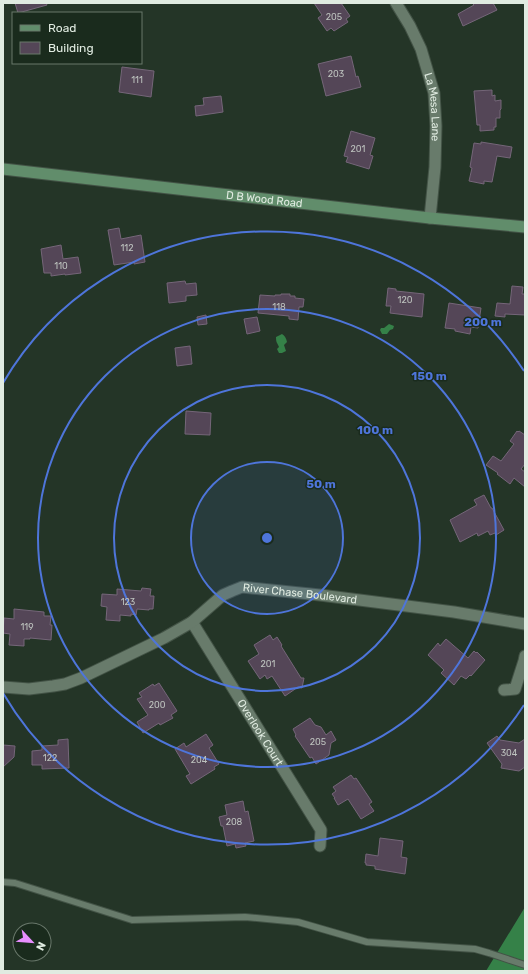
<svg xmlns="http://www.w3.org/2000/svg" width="528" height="974" viewBox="0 0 528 974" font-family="Rubik,sans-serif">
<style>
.water{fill:#358148}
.building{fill:#544657;stroke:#756679}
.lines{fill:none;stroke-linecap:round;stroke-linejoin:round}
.service-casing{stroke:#435346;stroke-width:8}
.minor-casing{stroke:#435346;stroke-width:13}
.secondary-casing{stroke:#435346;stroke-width:13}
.service{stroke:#687b6b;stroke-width:6}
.minor{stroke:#687b6b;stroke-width:11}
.secondary{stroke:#618d6b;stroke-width:11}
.ring{fill:none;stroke:#4e75da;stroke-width:2}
.labels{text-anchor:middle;stroke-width:3;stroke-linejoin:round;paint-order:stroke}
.number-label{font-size:9px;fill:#bdc2be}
.street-label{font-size:11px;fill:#e0ebe1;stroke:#1a2b1d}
.centre{fill:#4e75da;stroke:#1a2b1d;stroke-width:2}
.ring-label{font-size:12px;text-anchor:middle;font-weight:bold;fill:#4e75da;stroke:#1a2b1d;stroke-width:3;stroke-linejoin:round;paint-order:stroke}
</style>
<rect width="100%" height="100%" fill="#243527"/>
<path class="water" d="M389,324L394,326L393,329L390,330L387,334H382L380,330L381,328H384Z
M282,334C285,336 286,338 287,342L284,345L286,351L282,353H279L277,349L279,347C277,342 276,343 276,337Z
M525,907V971H486Z"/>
<path class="building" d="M15,3H46L47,5L18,13Z
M314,3H341L350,16L346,19L348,22L334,31L331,28L327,31L318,18L322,15Z
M472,3H493L497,10L463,26L458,14L474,5Z
M351,56L356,77L358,76L361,87L326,96L318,64Z
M122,67L154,71L151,97L119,92Z
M492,90V96L495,95V101L501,100V109L500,110V118H496V127H494V130L480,131V125H477L474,91Z
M221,96L223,112L196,116L195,106L204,105L203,98Z
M351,131L375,138L370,155L373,156L369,169L346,162L348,157L344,156Z
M481,142L512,147L510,158L497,156L492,182L484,181V184L469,181L472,168L470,167L474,143L481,144Z
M119,228L121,239L141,235L145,262L134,264V262L114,265L108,230Z
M61,245L63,259L78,257L81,273L65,275V274L51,276V273H44L41,249Z
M185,281L186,284L196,283L197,295L186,296V301L169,303L167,283Z
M512,286L523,287L522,294H525V315L505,314V317L495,316L497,303L510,304Z
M388,288L396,289V291L424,294L422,317L390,313L391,306H386Z
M281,294H290V296H295V298L304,299L303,307H299L298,320L289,319V316L258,313L260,295L275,296V295H281Z
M449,303L481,308L478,328L471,327L470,334L455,331V329L445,328Z
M206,315L207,324L198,325L197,317Z
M257,317L260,331L247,334L244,319Z
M190,346L192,364L177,366L175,348Z
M186,411L211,413L210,435L185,434Z
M517,431L518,432L519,431L525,435V464L521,469L525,472V487L514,478L510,484L497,474L498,473L486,465L493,456L501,461L514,444L510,441Z
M484,495L491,508H492L504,530L496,535L495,533L490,535L488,531L478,536L477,533L460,542L450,520L477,505L474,500Z
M142,588L151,589L150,596H154L153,609H149V610L137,609L136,615L131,614V616L120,615V621L106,620L107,607L101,606L102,594L117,595V589L141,591Z
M14,609L44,612V616H51L50,625H52L51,640L30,638V639H24V646L9,645L10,634L3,633L4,618L14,619Z
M270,635L273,640L277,637L282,645L281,646L301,678H304L302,688L298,687L285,696L272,676L267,679L265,675L260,679L248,661L259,654L254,645Z
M446,639L468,658L474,651L476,653L477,652L485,660L471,676L470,675L466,679L461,676L454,685L441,673L444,670L428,655L438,643L440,646Z
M159,683L177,711L171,715L173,718L160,725L159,723L143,733L137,722L148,715L137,699L142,697L139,693L153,684L154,686Z
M310,718L315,725L321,727L326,735L331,731L336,740L331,743L329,755L316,764L312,757L310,758L295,736L296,735L293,729Z
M206,734L213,745L209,748L219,764L214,767L215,769L191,784L186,776L190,774L175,749L184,743L186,747Z
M497,736L500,740L519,743L525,739V767L519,771L501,768L502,764L487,743Z
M68,739L69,768L42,769V765H32V751L42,750V746L58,745V740Z
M3,745L15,746L14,757L3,767Z
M351,775L354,779L356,778L372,802L369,804L374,811L361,819L348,799L338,805L334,798H335L332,794L336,791L333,787Z
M243,801L245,812L248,811L254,841L245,843L246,846L236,848L235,844L227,846L223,826H221L219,817L227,815L225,805Z
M380,838L403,841L401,857L407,858L405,874L375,869V866L366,865V863H365L366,854L378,856Z"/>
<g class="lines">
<defs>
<path id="service" d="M3,882L15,883L132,920L245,917L298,922L367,942L475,949L489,953L525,965"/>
<g id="minor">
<path id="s1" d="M396,3L410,26L421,49L434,93L436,126L435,167L430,218"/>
<path id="s2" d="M192,622L321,830L320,846"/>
<path id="s3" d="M3,687L29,689L53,686L65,684L81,678L164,638L192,622L223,595L232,591L242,587L320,595L454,612L525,624"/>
<path d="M504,690L515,689L524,661L525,656"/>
</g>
<g id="secondary">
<path id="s4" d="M3,169L430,218L525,227"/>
</g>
</defs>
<use href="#service" class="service-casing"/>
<use href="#minor" class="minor-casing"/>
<use href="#secondary" class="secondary-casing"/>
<use href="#service" class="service"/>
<use href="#minor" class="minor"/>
<use href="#secondary" class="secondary"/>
</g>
<circle cx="267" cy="538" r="76" fill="#4e75da" fill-opacity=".12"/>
<g class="ring">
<circle cx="267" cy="538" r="76"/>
<circle cx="267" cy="538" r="153"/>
<circle cx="267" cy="538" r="229"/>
<path d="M524 705A306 306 0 0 1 3 693M3 383A306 306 0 0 1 524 371"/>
</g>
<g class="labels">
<g class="number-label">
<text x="334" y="20">205</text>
<text x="336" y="77">203</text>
<text x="137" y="83">111</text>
<text x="358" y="152">201</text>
<text x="127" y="251">112</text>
<text x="61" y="269">110</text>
<text x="405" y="303">120</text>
<text x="279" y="310">118</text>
<text x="128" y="605">123</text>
<text x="27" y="630">119</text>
<text x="268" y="667">201</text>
<text x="157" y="708">200</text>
<text x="318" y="745">205</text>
<text x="509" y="756">304</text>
<text x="50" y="761">122</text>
<text x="199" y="763">204</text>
<text x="234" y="825">208</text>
</g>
<g class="street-label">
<text dy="4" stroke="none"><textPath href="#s1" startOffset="112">La Mesa Lane</textPath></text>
<text dy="4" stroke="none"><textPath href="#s4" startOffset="263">D B Wood Road</textPath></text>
<text dy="4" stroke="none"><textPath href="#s3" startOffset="324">River Chase Boulevard</textPath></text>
<text dy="4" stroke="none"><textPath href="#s2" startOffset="130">Overlook Court</textPath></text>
</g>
</g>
<circle cx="267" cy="538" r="6" class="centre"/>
<g class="ring-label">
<text x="483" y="326">200 m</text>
<text x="429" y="380">150 m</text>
<text x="375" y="434">100 m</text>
<text x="321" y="488">50 m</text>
</g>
<rect width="528" height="974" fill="none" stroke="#e0ebe1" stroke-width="8"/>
<rect x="12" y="12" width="130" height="52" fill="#1a2b1d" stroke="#69786b"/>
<rect x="20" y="25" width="20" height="6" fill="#618d6b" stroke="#69786b"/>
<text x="48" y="32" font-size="12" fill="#e0ebe1">Road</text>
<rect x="20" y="42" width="20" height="12" fill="#544657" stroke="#69786b"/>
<text x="48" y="52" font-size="12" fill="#e0ebe1">Building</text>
<g transform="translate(32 942) rotate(116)"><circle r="19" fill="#1a2b1d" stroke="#69786b"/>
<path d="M0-3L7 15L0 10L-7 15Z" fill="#e88eff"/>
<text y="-6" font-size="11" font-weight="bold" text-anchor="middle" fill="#e0ebe1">N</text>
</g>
</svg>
